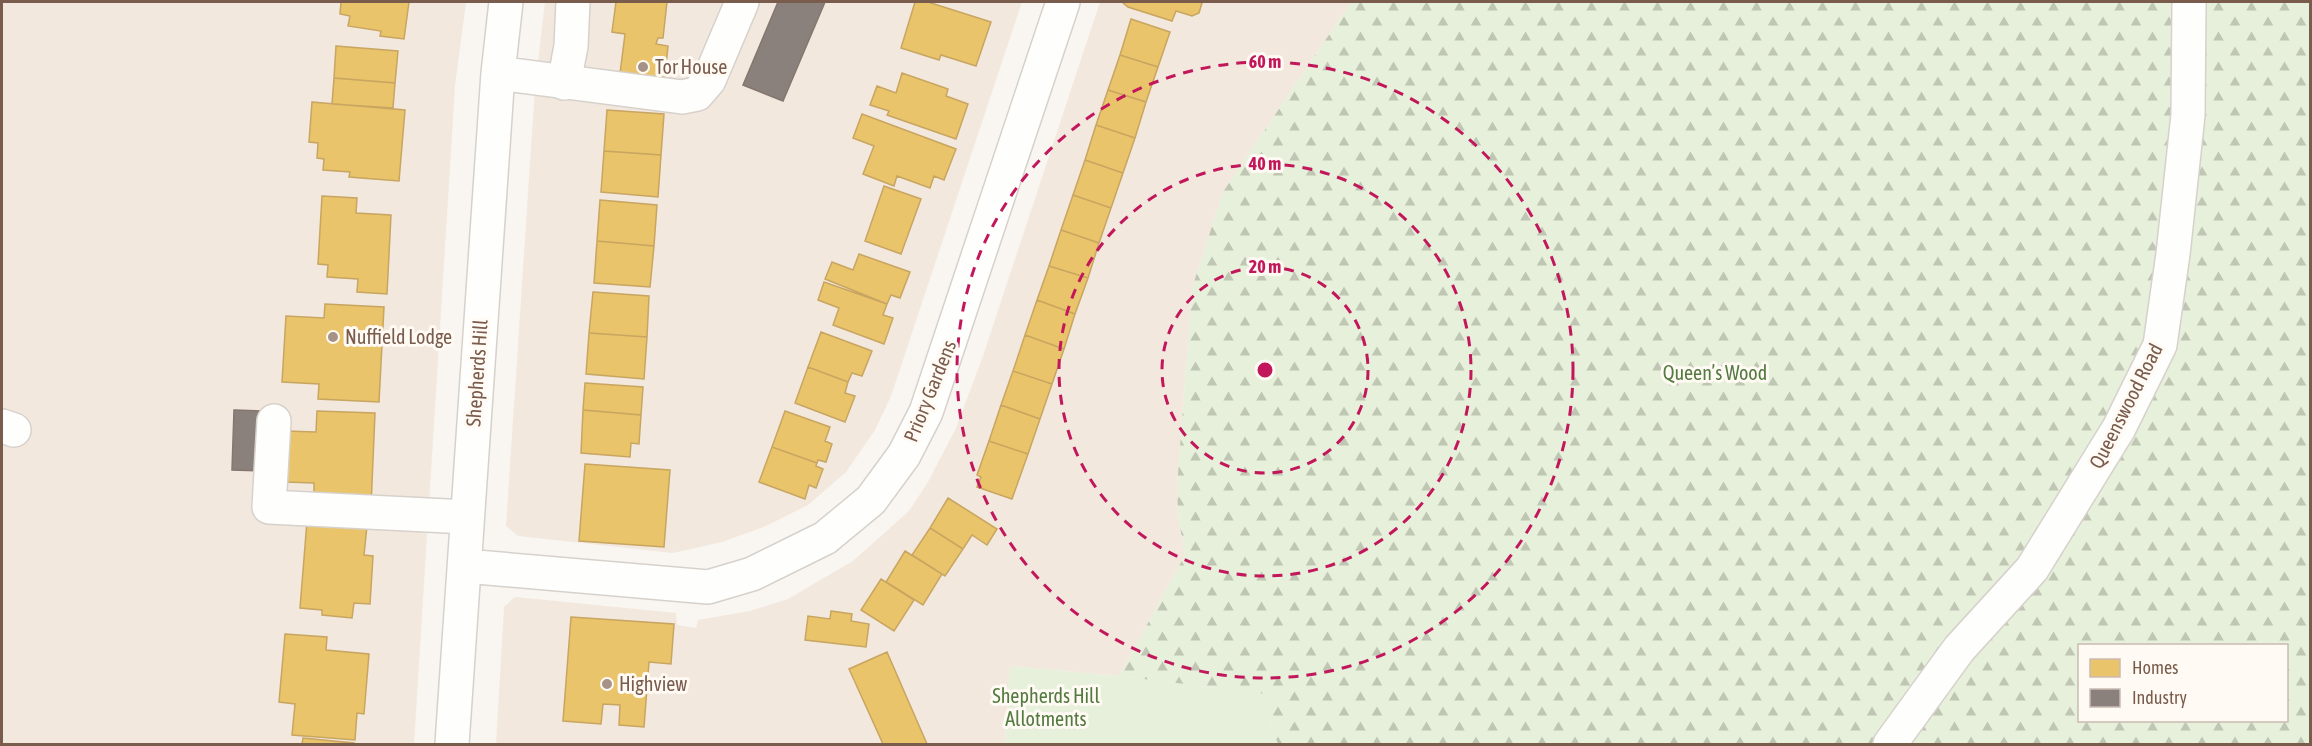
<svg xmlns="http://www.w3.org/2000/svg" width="2312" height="746" viewBox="0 0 2312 746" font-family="'Asap Condensed',sans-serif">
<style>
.residential{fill:#f2e8de}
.green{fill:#e7f0db}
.forest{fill:url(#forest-firs);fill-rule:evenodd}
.homes{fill:#e9c46a;stroke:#c8a561;stroke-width:1.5}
.industry{fill:#8a817c;stroke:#85766e;stroke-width:1.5}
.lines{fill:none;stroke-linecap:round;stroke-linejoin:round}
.minor-casing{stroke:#d7d1cb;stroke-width:36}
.minor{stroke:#fefefd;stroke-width:33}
.ring{fill:none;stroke:#c2185b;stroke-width:3;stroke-dasharray:10 8}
.poi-dot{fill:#a69286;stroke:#fffaf3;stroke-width:2}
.labels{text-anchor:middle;stroke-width:6;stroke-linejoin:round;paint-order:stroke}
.poi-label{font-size:20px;fill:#7a5c4d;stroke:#fffaf3;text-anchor:start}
.street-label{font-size:20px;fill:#7a5c4d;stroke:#fffaf3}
.park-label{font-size:20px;fill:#537a41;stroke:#fffaf3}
.centre{fill:#c2185b;stroke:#fffaf3;stroke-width:3}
.ring-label{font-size:18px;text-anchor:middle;font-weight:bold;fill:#c2185b;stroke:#fffaf3;stroke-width:6;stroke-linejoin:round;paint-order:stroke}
</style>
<defs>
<pattern id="forest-firs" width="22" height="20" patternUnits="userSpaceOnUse" patternTransform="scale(1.5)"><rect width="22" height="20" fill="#e7f0db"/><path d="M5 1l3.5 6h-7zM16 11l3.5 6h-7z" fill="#c0c6b4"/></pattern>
</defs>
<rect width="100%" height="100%" fill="#f9f5f0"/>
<path class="residential" d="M2,2H466L455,86L414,744H2Z
M545,2H1022L891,396L875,430L846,472L808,505L766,526L722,542L673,553L518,536L506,526L535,88Z
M1100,2H1351L1223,192L1192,288L1177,487L1178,515L1185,555L1119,676L1010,666L1005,744H496L504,607L515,597L676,613L677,625L696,628L698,620L750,611L788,599L853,561L909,511L928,482L956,428L982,359Z"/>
<path class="green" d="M1010,666L1119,676L1266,694L1272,729L1278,744H1005Z"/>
<path class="forest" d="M1351,2H2310V744H1278L1272,729L1266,694L1119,676L1185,555L1178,515L1177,487L1192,288L1223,192ZM2080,646H2286V720H2080Z"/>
<path class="homes" d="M341,2H409L404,39L380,36L381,31L348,26L350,16L340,14Z
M616,2H667L663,38H658L656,44L668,46L663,94L618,89L625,34L612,32Z
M915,2H928L991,22L976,66L941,55L939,60L901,48Z
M1122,2H1199L1202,3L1199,13L1192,16L1176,11L1172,21L1128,7Z
M1131,19L1170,32L1158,67L1120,55Z
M336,46L398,51L395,83L334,78Z
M1120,55L1158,67L1146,102L1108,90Z
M902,73L948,89L946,96L968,104L956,139L887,115L889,111L870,105L877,86L896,93Z
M334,78L395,83L393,108L332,104Z
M1108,90L1146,102L1135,138L1096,125Z
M312,102L405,110L399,181L349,177L350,172L323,170L324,159L317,158L318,143L309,142Z
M607,110L664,114L661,155L604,151Z
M862,114L956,149L944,180L934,176L930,188L897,176L894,186L863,174L874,146L853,138Z
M1096,125L1135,138L1123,173L1085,160Z
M604,151L661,155L658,197L601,192Z
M1085,160L1123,173L1111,208L1073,195Z
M884,186L921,199L901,254L865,241Z
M1073,195L1111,208L1099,243L1061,230Z
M322,196L357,198L356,213L391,215L387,294L357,292L358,279L327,277L328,265L318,264Z
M600,200L657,205L654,246L597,241Z
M1061,230L1099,243L1088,278L1049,266Z
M597,241L654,246L650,287L594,283Z
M859,254L910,272L900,298L891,295L887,304L825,279L832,262L853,270Z
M1049,266L1088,278L1075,314L1037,300Z
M824,282L887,304L883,315L893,318L884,344L833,325L839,308L818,300Z
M593,292L649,296L647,337L589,333Z
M1037,300L1075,314L1064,349L1025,335Z
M325,304L384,307L379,402L318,399L319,384L282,382L286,316L324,318Z
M821,332L872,351L862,376L852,373L848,382L808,367Z
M589,333L647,337L644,379L586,374Z
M1025,335L1064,349L1052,384L1013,371Z
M808,367L848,382L845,393L855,396L845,422L795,403Z
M1013,371L1052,384L1040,419L1001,405Z
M585,383L643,387L641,415L583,410Z
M1001,405L1040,419L1028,454L989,441Z
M583,410L641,415L639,444L631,443L630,457L581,453Z
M317,411L375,413L371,507L314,505V483L286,482L287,431L316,432Z
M785,411L830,427L825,441L832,444L826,462L818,460L817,463L772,447Z
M989,441L1028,454L1012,499L977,487L981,477L977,475Z
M772,447L817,463L816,466L823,469L816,488L809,485L805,499L759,482Z
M585,464L670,470L664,547L579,541Z
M948,498L997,529L987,545L972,535L963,549L930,528Z
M307,521L367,526L364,555L373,556L370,604L354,603L352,618L322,615V610L300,608Z
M930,528L963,549L945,576L912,555Z
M905,551L942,574L923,605L886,582Z
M881,579L914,600L894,631L861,610Z
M831,611L852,614L851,621L869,624L866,647L805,640L808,616L830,619Z
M571,617L674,624L671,664L649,662L644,727L619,725L620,705L603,704L601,724L563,721Z
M285,634L327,637L326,650L369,654L364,714L357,713L355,740L292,735L295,704L279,702Z
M887,652L927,744H883L849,669Z
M303,738L354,743V744H302Z"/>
<path class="industry" d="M778,2H825L783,101L743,85Z
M234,410L262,411L260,471L232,470Z"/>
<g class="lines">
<defs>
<path id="minor" d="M498,73L682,97L697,94L709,80L742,2
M564,83L571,46L573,2
M274,421L269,507L467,517
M2,426L14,430
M465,566L708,587L752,574L825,538L871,500L904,455L926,412L1063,2
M452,744L498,73L506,2
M1890,744L1959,649L2032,569L2119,428L2160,345L2173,254L2188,115L2189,2"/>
</defs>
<use href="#minor" class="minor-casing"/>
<use href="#minor" class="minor"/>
</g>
<g class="ring">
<circle cx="1265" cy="370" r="103"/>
<circle cx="1265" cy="370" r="206"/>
<circle cx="1265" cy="370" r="308"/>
</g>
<g class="poi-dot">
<circle cx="643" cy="67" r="6"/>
<circle cx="333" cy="337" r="6"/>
<circle cx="607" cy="684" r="6"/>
</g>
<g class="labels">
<g class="poi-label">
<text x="655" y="74">Tor House</text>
<text x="345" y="344">Nuffield Lodge</text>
<text x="619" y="691">Highview</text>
</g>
<g class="street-label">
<text transform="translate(477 373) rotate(-86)" y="7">Shepherds Hill</text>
<text transform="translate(930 391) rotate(-68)" y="7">Priory Gardens</text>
<text transform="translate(2126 406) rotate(-63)" y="7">Queenswood Road</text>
</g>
<g class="park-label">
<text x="1715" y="380">Queen’s Wood</text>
<text x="1046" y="703">Shepherds Hill<tspan x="1046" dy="23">Allotments</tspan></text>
</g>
</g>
<circle cx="1265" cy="370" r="9" class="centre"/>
<g class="ring-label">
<text x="1265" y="68">60 m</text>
<text x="1265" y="170">40 m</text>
<text x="1265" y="273">20 m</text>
</g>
<rect width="2312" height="746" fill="none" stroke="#7a5c4d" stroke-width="6"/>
<rect x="2078" y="644" width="210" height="78" fill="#fffaf3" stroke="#cabbb1" stroke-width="1.5"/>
<rect x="2090" y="659" width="30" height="18" fill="#e9c46a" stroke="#cabbb1" stroke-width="1.5"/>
<text x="2132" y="674" font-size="18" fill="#7a5c4d">Homes</text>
<rect x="2090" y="689" width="30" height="18" fill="#8a817c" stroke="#cabbb1" stroke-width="1.5"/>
<text x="2132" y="704" font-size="18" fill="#7a5c4d">Industry</text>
</svg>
